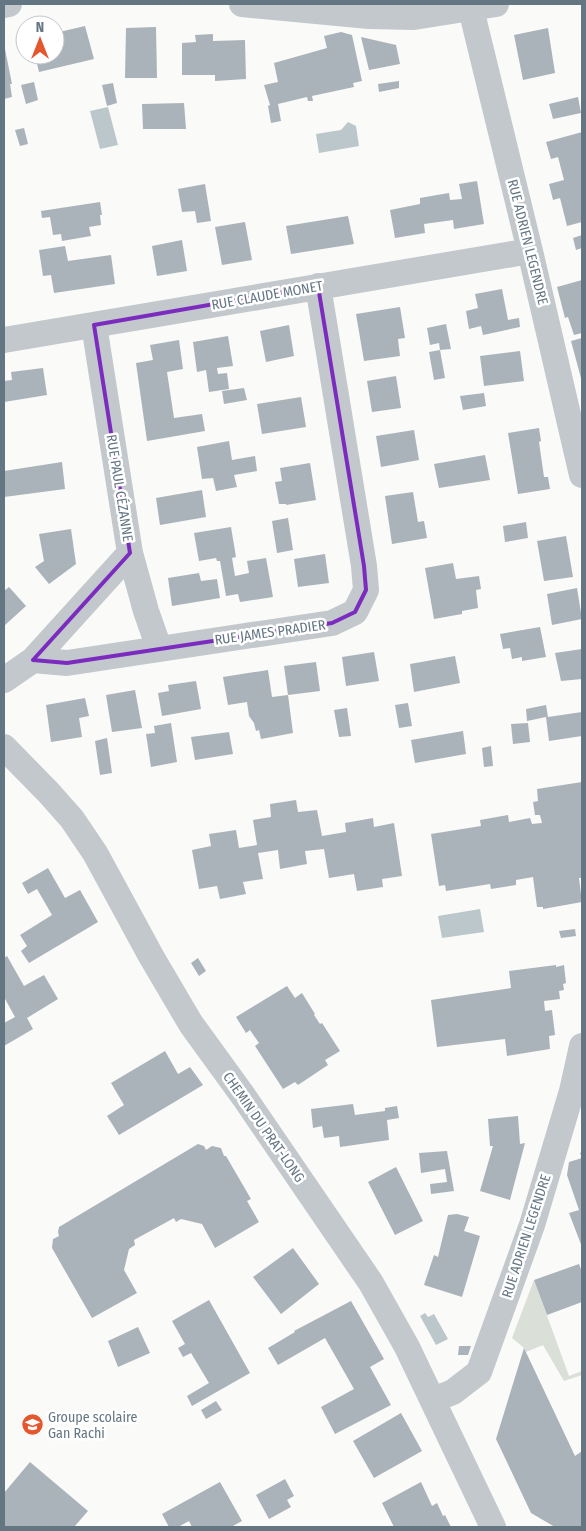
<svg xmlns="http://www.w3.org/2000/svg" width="586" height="1531" viewBox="0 0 586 1531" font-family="'Fira Sans Condensed',sans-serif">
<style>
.green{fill:#dadfd7}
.water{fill:#bbc7cb}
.building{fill:#aab3b9}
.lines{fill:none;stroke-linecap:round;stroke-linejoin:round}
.street{stroke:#c3c8cc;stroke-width:26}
.marked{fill:none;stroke:#7b2cbf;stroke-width:4;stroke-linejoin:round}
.labels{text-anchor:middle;stroke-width:5;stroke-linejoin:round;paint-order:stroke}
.street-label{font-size:14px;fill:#657683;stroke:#fff}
.poi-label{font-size:14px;fill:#657683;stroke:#fff;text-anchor:start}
</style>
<rect width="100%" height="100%" fill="#fafaf8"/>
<path class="green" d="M534,1280L569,1376L582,1371V1375L564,1381L543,1345L526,1352L524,1348L512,1338Z"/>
<path class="water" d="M108,107L118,145L100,149L90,111Z
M348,122L356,126L359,146L319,153L316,134L341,130Z
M480,909L484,932L442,938L438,916Z
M425,1313L428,1317L434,1314L448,1339L436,1345L420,1316Z"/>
<path class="building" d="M85,26L94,59L39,72L35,55H55V33Z
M156,27L157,78H125L126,28Z
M548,28L555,73L523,80L514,35Z
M341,32L352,35L362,81L353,83L354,87L312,96L313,101H308L307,97L278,104L281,121L271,123L268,106L270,105L264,85L278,82L274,63L327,48L324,36Z
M213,34V41L245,40L246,79L215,81V75H182V43L196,42L195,35Z
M361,37L396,45L400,64L369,70Z
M5,49L12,84H10L12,97L4,99Z
M399,81V88L379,92L378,84Z
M34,82L38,100L26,104L21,85Z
M113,83L117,103L107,106L102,85Z
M578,97L581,113L553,119L549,104Z
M184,103L186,129H143L142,104Z
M24,128L28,144L20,146L15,130Z
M582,132V222L567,226L560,198L553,200L549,184L564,180L558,157L551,159L546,142Z
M477,181L484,224L454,229L453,220L424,224L425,233L395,238L390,210L420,204V198L437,195L449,193L450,200L462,199L459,184Z
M205,184L211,221L197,223L195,211L182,212L178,189Z
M100,202L102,215H100L101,225L89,227L91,236L62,241L61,234L53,235L50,217L42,218L41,211Z
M348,216L354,244L291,254L286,226Z
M245,222L252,260L222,265L215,227Z
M582,235V248L576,250L573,238Z
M182,240L187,271L157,276L152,246Z
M65,246L68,261L111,255L115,284L54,293L51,275L43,276L39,250Z
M582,280V333L574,335L568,317L565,318L557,287Z
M502,289L508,320L519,318L520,327L483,335L481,326L469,329L466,311L478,308L475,294Z
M400,307L405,338L398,339L400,356L364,361L356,314Z
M446,324L451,349L440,350L445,378L434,380L429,352L440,350L439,343L430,345L427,328Z
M289,325L294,356L266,362L260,331Z
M228,336L233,366L217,368L218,374L227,373L229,389L209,392L206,370L197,372L193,342Z
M582,338V382L571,341Z
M179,340L183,369L167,372L174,418L202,414L205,431L147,441L136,363L153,360L150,345Z
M520,351L524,381L484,386L480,356Z
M43,368L47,395L4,402V381L12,380L11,372Z
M396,376L401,408L372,412L367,381Z
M244,388L247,400L224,404L222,391Z
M484,393L486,406L463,410L460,396Z
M301,397L306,427L262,434L257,404Z
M539,428L541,441L539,442L544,477H548L550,489L518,494L508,433Z
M414,430L419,460L381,467L376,436Z
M229,441L232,460L255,456L257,471L234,475L237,487L216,491L213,478L202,479L197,447Z
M485,455L490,480L439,488L434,464Z
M62,462L65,489L4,497V471Z
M310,463L316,500L286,505V504H279L275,482L282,481L280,468Z
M202,490L206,517L160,525L156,498Z
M413,492L418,522L424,521L427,538L392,544L385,496Z
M288,518L293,550L277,553L272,521Z
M526,522L528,538L505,542L503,526Z
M231,527L236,557L232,558L235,576L249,573L247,561L266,558L273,597L240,602L238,594L226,596L220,561H217L216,558L199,561L194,533Z
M71,529L76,564L49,584L35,567L44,561L39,534Z
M566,536L573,577L544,581L537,541Z
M325,554L329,583L298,587L294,559Z
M453,563L456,579L479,576L481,589L476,590L478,608L462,611V614L434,619L425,568Z
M199,573L201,581L217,579L220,598L172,606L168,578Z
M9,587L26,606L4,626V591Z
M577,588L582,619L552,625L547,594Z
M540,627L546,657L522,661V657L512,659L510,648L503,649L500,634Z
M582,649V679L561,681L555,653Z
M374,652L379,681L346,686L342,657Z
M455,656L460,683L414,692L410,664Z
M316,662L320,691L288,695L284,666Z
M268,670L272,697L288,695L293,733L261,739L259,730L256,731L254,723L249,716L247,702L228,705L223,677Z
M196,681L201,709L162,716L158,693L169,691L168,685Z
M135,690L142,728L112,732L106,695Z
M85,698L89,716L79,718L82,737L51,742L46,705Z
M408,703L412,726L399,728L395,705Z
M546,705L548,717L582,712V736L549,741L546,717L527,721L526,709Z
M347,708L351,736L339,737L334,710Z
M171,723L177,762L151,767L146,734L155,733L154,726Z
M528,723L530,742L513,744L511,724Z
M463,731L466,754L415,763L411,740Z
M229,732L233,754L195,760L191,737Z
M107,738L112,773L100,775L95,741Z
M491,746L493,766L484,767L482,748Z
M582,782V878H579L582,902L543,909V907H537L533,877L516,880V885L491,889L490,884L446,891L445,885L439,886L431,834L481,826L480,820L508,815L509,822L530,818L532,824L542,823L540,815H535L533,802L538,801L537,789Z
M296,800L298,812L317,810L322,836L346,832L345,823L373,818L374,827L394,823L402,876L382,879L383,887L357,891L354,874L329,878L324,849L305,851L307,864L280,869L278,850L258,853L263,879L243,882L246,894L220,899L217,886L199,889L192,850L211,846L209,834L236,830L239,848L257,845L253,820L271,817L270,804Z
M48,868L65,898L80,890L98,922L29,963L21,951L27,946L20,935L52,915L37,889L28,894L22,883Z
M575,929L576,936L561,938L559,931Z
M7,956L24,986L44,975L58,999L27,1018L33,1029L4,1046V1023L15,1017L4,997V958Z
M198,958L206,971L199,976L191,963Z
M556,965V967L564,965L566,983L563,984L564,990L559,991L560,999L544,1001L545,1011L552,1010L555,1035L549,1036L550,1049L507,1056L505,1039L437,1047L431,1000L511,988L509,971Z
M287,986L295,998L302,993L315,1014L314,1015L320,1024L322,1023L340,1051L325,1060L328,1065L298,1085L295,1082L283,1089L255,1046L259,1043L250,1030L246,1033L236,1017Z
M165,1051L178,1074L190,1067L203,1085L119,1135L107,1116L124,1105L111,1083Z
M353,1104L355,1115L385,1111V1108L397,1106L399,1118L387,1120L389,1140L340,1147L339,1136L324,1138L322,1126L313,1128L311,1109Z
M518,1116L520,1144L525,1143L510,1200L480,1191L493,1146H490L488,1119Z
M198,1144L204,1146L206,1150L212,1146L221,1148L224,1156H226L251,1199L247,1201L259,1222L215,1248L202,1224L181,1219L176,1222L174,1218L134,1240L135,1245L129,1249L124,1270L137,1293L92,1318L52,1248L53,1239L59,1236L58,1232L59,1227Z
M447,1151L454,1191L431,1194L430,1184L447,1182L445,1169L421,1173L419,1153Z
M582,1152V1247L569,1213L579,1210L567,1175L569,1162L582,1158L580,1153Z
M396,1167L423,1221L395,1235L368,1182Z
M457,1214L469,1217L464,1231L480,1236L462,1297L424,1285L434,1255L438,1257L448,1215Z
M293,1248L319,1284L281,1314L253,1277Z
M579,1264L582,1272V1302L547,1315L534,1280Z
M209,1300L250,1373L192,1406L187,1396L209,1383L191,1353L183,1357L178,1348L185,1344L172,1321Z
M351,1301L384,1359L370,1367L391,1405L335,1434L321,1407L354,1389L325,1338L278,1365L268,1348L295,1332L294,1331Z
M138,1327L150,1353L118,1367L108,1341Z
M459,1346H471L468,1355H458Z
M524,1348L575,1456L582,1451V1527H555L531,1513L496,1439Z
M216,1401L222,1410L206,1419L201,1410Z
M401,1413L422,1451L374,1478L353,1441Z
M30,1462L88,1511L74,1527H4V1493Z
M285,1479L294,1496L287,1500L291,1507L269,1519L256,1495Z
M220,1482L242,1521L231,1527H192L189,1521L178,1527H169L162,1514Z
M421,1482L432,1506L437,1503L443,1516L445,1515L451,1527H394L382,1503Z"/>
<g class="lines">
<path class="street" d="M242,4L369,16L414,17L496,4
M4,5L9,4
M471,9L530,251L582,475
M94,325L130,553L146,611L159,648
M4,340L530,251
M33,660L67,663L332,623L355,612L366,590L364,566L318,286
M4,680L33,660L130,553
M4,747L49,793L72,819L95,853L151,956L191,1024L244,1097L371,1283L407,1347L493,1527
M433,1400L453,1392L479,1372L532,1225L572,1091L582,1046"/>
</g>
<path class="marked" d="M318,286L364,566L366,590L355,612L332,623L67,663L33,660L130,553L94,325Z"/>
<defs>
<symbol id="school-disc" viewBox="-11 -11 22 22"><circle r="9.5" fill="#e4572e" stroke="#fff"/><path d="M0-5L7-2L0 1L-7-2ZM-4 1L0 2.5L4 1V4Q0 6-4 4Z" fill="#fff"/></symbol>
</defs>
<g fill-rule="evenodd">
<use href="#school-disc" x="20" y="1412" width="25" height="25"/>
</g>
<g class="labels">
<g class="street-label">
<text transform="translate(528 242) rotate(76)" y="5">RUE ADRIEN LEGENDRE</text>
<text transform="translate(267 295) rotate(-10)" y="5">RUE CLAUDE MONET</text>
<text transform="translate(120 488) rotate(81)" y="5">RUE PAUL CÉZANNE</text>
<text transform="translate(270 632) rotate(-8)" y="5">RUE JAMES PRADIER</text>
<text transform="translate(264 1127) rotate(55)" y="5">CHEMIN DU PRAT-LONG</text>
<text transform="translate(526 1236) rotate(-72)" y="5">RUE ADRIEN LEGENDRE</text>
</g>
<g class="poi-label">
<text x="48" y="1422">Groupe scolaire<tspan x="48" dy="16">Gan Rachi</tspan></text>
</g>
</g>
<rect width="586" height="1531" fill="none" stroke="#657683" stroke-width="10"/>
<g transform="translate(40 40)"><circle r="24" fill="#ffffff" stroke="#c1c8cd"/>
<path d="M0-4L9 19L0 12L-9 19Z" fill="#e4572e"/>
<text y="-8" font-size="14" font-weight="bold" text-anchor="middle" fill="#657683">N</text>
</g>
</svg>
